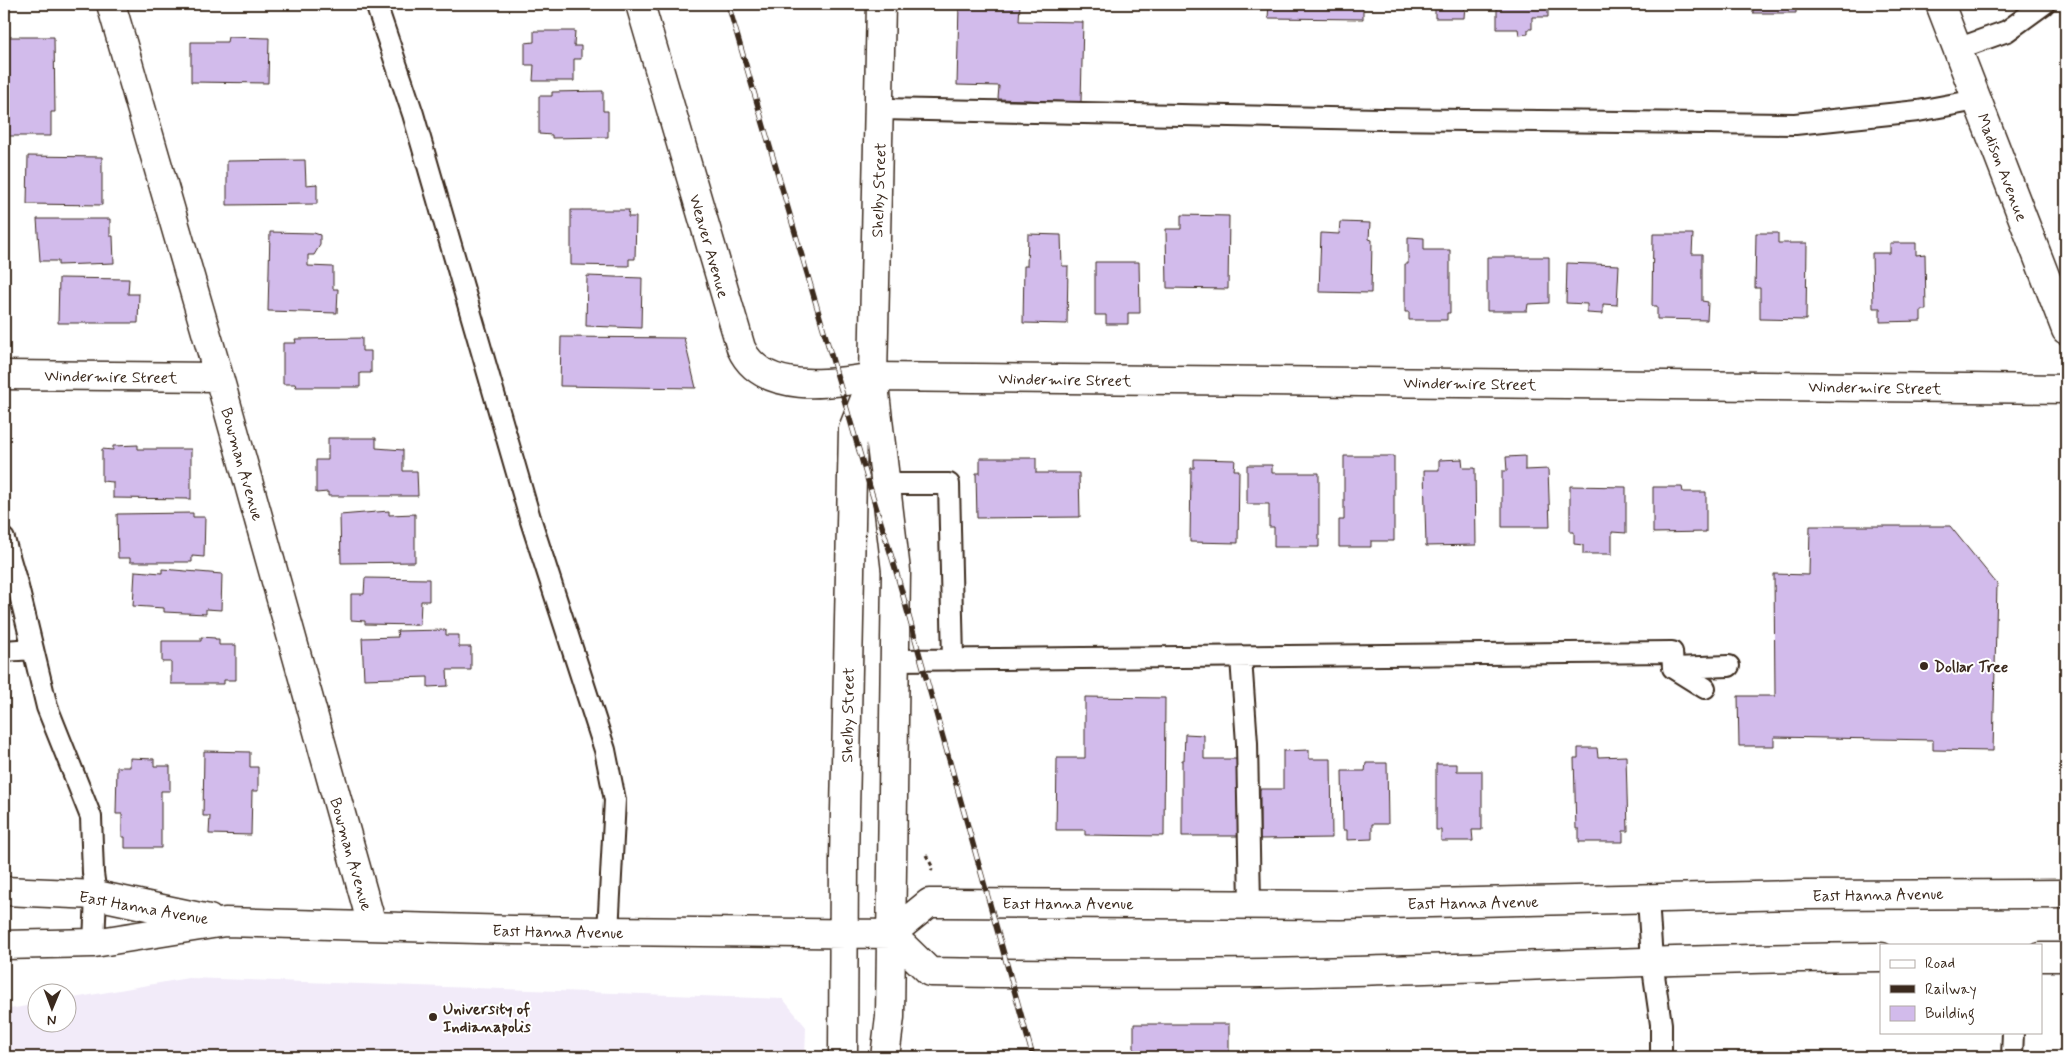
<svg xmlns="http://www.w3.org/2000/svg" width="2070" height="1061" viewBox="0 0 2070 1061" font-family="Mynerve,sans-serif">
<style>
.built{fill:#f2ebf9}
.building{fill:#d2bbeb;stroke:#3b2a1e}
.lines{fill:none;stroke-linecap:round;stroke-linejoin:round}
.lane-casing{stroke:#3b2a1e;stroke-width:24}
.street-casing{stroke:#3b2a1e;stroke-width:31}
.secondary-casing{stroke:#3b2a1e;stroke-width:31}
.path{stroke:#3b2a1e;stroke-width:3;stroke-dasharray:4 4;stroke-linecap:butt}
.lane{stroke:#fff;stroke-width:20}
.street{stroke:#fff;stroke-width:28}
.secondary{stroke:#fff;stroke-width:28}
.rail-casing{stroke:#3b2a1e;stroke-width:5.5}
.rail{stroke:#fff;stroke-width:4;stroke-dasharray:11;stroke-linecap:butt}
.poi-dot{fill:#3b2a1e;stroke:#fff;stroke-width:2}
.labels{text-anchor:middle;stroke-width:4;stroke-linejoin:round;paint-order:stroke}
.street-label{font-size:16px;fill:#3b2a1e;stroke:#fff}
.poi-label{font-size:16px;font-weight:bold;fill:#3b2a1e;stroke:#fff;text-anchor:start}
</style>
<rect width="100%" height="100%" fill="#fff"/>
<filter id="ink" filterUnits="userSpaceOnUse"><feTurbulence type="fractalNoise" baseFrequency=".02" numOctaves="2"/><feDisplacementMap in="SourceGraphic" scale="10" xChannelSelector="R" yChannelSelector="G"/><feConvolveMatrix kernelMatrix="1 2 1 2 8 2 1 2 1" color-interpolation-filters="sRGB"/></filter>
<g filter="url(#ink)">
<path class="built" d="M188,978L783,999L806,1027L805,1057H4V1010L37,1004L38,1024H68V999Z"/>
<path class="building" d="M959,4H1020L1019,21L1083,22L1081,102L998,99L999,86L957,85Z
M1269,4H1363V19L1268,18Z
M1431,4H1478V5L1465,4L1464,18H1435V6L1431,7Z
M1497,4H1548V17H1532V29H1528V34L1519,35L1518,29H1497Z
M1753,4H1796V13H1753Z
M534,31H575L574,46H581V59H574V81H533L534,65H525V43L534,42Z
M8,37H54L55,112H51V136H4V62H8Z
M228,37L269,38L268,83L191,82V42H227Z
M603,91V111H608V137L552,138V135L539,134V96H552V92Z
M28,156L102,157V205L27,204Z
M305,160L306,185L317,184V204L227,205V161Z
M571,210H629L628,217H636L635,259H629V266L571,265Z
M1181,215L1229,216L1228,289L1167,288L1166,229H1181Z
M37,219H110V236H113L114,263L58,265V261H40Z
M1340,222L1370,223L1369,239L1372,240L1371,293L1319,292L1321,233L1339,234Z
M270,232L314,233L320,235V245L314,255H308V266L333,267V289H338L337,313L268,311Z
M1756,233H1778V243H1807L1806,320L1760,319V288H1755Z
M1028,234L1061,235L1062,266H1068L1067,324L1023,323L1024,266H1027Z
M1653,234H1693L1692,254H1702V301L1708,302L1707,320L1657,319V306H1652Z
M1408,237L1424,238V250H1450V313H1447V320H1409V312H1405V264H1408Z
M1890,243H1916V255L1925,254L1926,310H1921V321L1880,322V308H1873L1872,253H1890Z
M1487,257H1549V303L1528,304L1527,311H1487Z
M1095,262H1139L1140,313H1128V324H1106V315H1095Z
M1567,263L1619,265L1617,305L1603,304V314L1587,313V304L1566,303Z
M587,276L642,278L641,328L586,326Z
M59,278L129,279L128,294H139L138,323H58Z
M561,337L684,338L696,388L560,386Z
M362,338V351H371V373H360V387H296L295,384H283V343H296L295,339Z
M328,438H376V448L403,450V471H417L418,496H328V492L316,493V460H328Z
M138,445V449H191V499L113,498V482L102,481V449L113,450V446Z
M1344,456H1394V541H1371V547H1339V520H1344Z
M1525,456V470L1548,469L1550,527H1502V471H1507L1506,457Z
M980,458H1036V473H1079L1080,517L977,518L976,473H980Z
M1194,459L1235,460L1234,470H1239L1238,543L1190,542L1191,468H1194Z
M1462,459L1463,468H1475L1476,545L1426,546L1424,470H1439V460Z
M1247,465H1272V473H1319V547H1274V527H1269V504H1247Z
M1570,486L1626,487V533L1612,532V554H1583V545L1574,544V532H1570Z
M1653,487H1682L1683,492H1706V532L1653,533Z
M389,511V515L415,514V562L341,563L340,515Z
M193,513V517H205L204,557L192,556V562H130V558H118L117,514Z
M1810,526H1950L1997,584L1993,751L1933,750V740L1774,737V746H1739L1738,696H1775L1774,574L1809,575Z
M162,569L222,574L221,610L206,609V614L164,612V608L133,606L135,571L162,573Z
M365,578L429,579V601H421L420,625L365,624V621L351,620V594H364Z
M446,630V635H459V647H471V670H447L448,686L428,687V677L364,679L362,638L398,637L397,631Z
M201,637L215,638V639H219V645H236V680H224V684H171V662H162V641H201Z
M1085,697L1165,698L1164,836L1085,835V830H1056L1057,758H1085Z
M1185,734L1204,735V759H1239L1238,836H1182V760H1184Z
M1578,748H1597L1598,757L1626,756L1628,831H1623V842H1579V829H1576L1574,758H1578Z
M1309,750V759H1331L1332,838L1260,839V789H1283V751Z
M204,751L250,752V767H258V791H252L251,835L209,834L210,816H203Z
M130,758L154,759V766H170V791H161V848H125V837H122V814H116L117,767H130Z
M1366,763H1387L1388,824H1372V839L1347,840V830H1343L1342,771H1365Z
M1436,764H1457V771H1482V830H1472L1473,841H1441V830H1436Z
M1134,1024H1229V1057H1134Z"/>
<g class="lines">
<defs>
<path id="lane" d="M376,4L413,114L530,518L605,750L615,800L608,932
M1957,49L2007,31L2044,4
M880,109L1381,119L1795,124L1918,111L1977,100
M886,484H949L953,660
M4,539L18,587L47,707L91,817L93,873L96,895L94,943
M4,651L33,649
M1241,658L1247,743L1250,904
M895,660L1672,652L1673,668L1705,688
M1673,668L1729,666
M1648,898L1652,961L1661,1024V1057
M2012,1057L2013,1032"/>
<path id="street" d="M111,4L219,377L372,925
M640,4L741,348C762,395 832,384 873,377L2066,389
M4,375L219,377"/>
<path id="secondary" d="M881,4L873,377L896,571L890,1017L885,1057
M1940,4L2066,330
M4,891L96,895L209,919
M891,934L930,972C1057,974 1185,975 1312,972C1502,968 1692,958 1881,957
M4,945L94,943L225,922L514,930L891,934L929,903H942L1340,905L1802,895L2066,894
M2041,957H2066
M843,1057L844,859L853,429L872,381"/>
</defs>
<use href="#lane" class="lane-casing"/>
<use href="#street" class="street-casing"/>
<use href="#secondary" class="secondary-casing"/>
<path class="path" d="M926,855L933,868L931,871"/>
<use href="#lane" class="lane"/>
<use href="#street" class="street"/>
<use href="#secondary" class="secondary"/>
<defs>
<path id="rail" d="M728,4L868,481L896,571L1033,1057"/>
</defs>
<use href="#rail" class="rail-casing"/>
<use href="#rail" class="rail"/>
</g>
</g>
<g class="poi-dot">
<circle cx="1924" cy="666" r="5"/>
<circle cx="433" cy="1017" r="5"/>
</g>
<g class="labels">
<g class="street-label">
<text transform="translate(2003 167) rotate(69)" y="6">Madison Avenue</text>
<text transform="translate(878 190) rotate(-88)" y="6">Shelby Street</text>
<text transform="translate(710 246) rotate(74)" y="6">Weaver Avenue</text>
<text transform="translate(111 376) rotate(1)" y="6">Windermire Street</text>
<text transform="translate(1065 379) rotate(1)" y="6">Windermire Street</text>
<text transform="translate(1470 383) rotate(1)" y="6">Windermire Street</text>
<text transform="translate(1875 387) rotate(1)" y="6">Windermire Street</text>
<text transform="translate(243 464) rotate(74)" y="6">Bowman Avenue</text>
<text transform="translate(847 715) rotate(-89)" y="6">Shelby Street</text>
<text transform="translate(352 854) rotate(74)" y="6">Bowman Avenue</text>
<text transform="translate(1878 894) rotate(-1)" y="6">East Hanna Avenue</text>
<text transform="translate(1473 902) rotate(-1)" y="6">East Hanna Avenue</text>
<text x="1068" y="909">East Hanna Avenue</text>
<text transform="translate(144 907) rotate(10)" y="6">East Hanna Avenue</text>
<text transform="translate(558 931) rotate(1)" y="6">East Hanna Avenue</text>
</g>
<g class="poi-label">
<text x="1934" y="672">Dollar Tree</text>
<text x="443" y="1014">University of<tspan x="443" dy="18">Indianapolis</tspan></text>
</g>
</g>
<rect width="2070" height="1061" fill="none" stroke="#fff" stroke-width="20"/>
<rect x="10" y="10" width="2050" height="1041" fill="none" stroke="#3b2a1e" stroke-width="2" filter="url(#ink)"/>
<rect x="1880" y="944" width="162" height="90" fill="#ffffff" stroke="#b1aaa5"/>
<rect x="1890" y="960" width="25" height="8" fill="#ffffff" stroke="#b1aaa5"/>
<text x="1925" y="968" font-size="15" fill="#3b2a1e">Road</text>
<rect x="1890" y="985" width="25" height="8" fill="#3b2a1e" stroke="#b1aaa5"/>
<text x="1925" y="994" font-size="15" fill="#3b2a1e">Railway</text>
<rect x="1890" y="1006" width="25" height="15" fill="#d2bbeb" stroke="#b1aaa5"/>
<text x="1925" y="1018" font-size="15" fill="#3b2a1e">Building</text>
<g transform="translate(52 1008) rotate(181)"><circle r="24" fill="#ffffff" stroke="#b1aaa5"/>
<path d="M0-4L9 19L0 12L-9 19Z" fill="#3b2a1e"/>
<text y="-8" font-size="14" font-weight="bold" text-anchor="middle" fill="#3b2a1e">N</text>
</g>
</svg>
